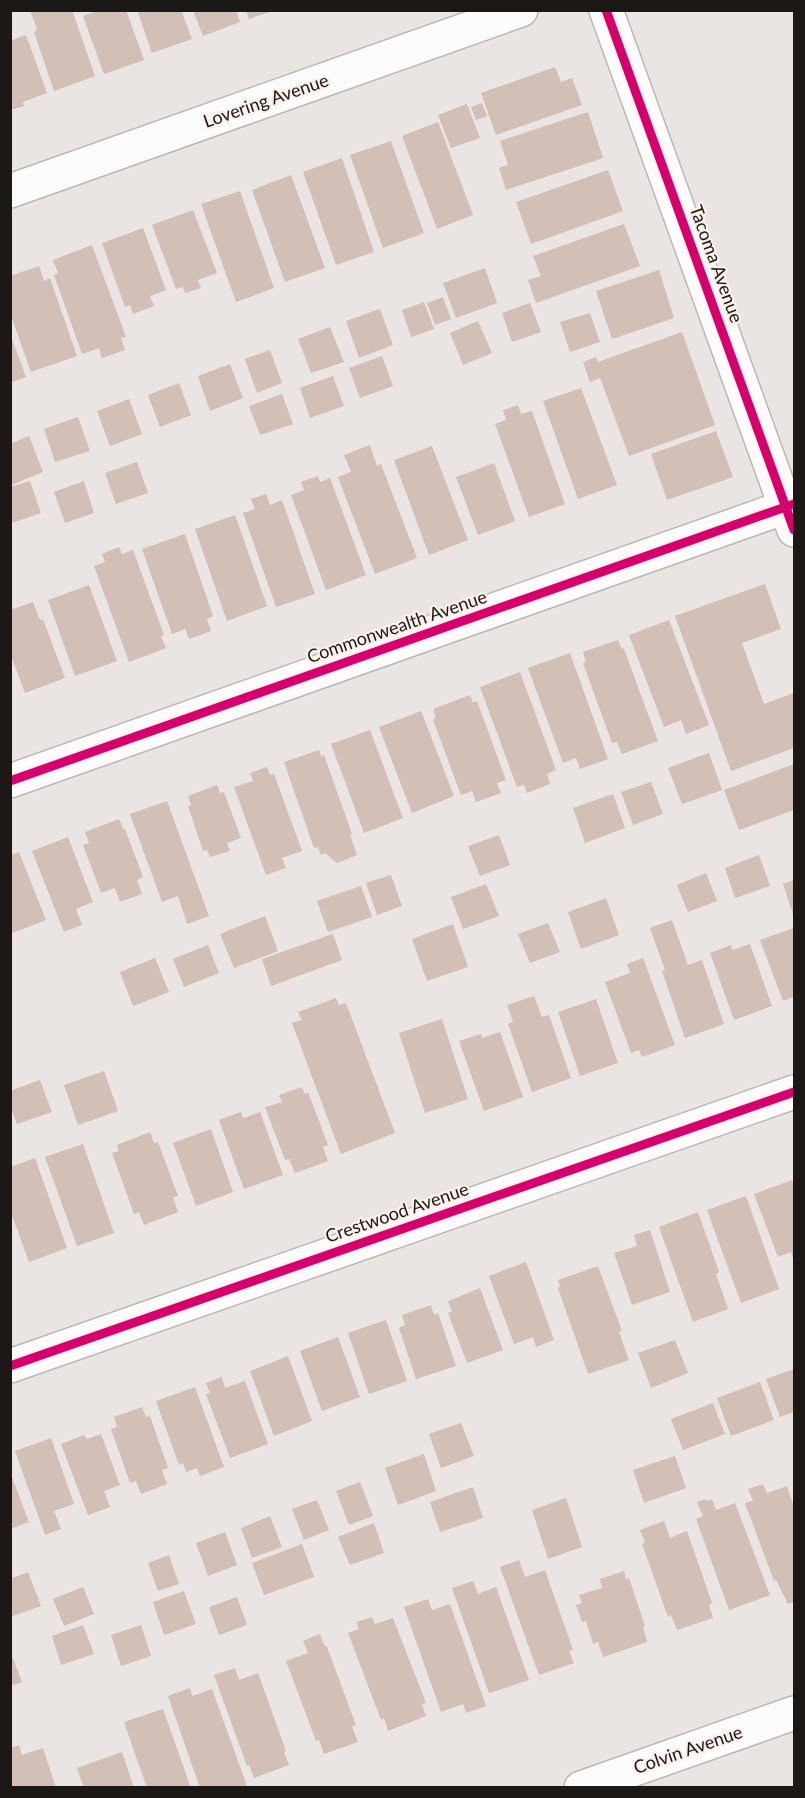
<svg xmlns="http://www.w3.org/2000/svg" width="805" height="1798" viewBox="0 0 805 1798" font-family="Lato,sans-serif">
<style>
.building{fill:#d2bfb6}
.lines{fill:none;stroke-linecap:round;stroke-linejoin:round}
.minor-casing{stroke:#bcb8b7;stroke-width:36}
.minor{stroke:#fcfbfb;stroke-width:33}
.cycleway-casing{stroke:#fbf0ec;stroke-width:13}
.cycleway{stroke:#d6006c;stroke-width:9}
.labels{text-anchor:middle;stroke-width:4.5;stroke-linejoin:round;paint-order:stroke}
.street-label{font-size:18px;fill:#1c1816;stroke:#fbf0ec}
</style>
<rect width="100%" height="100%" fill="#eae4e2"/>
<path class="building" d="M30,10H72L95,76L54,91L34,32L37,29Z
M99,10H126L144,60L104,74L83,16Z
M137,10H181L192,39L152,53Z
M193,10H236L240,22L203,36Z
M246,10H272V11L249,19Z
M26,35L47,93L23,102L24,106L10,110V41Z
M555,67L561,82L572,78L582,105L496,135L481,93Z
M482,103L487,116L476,120L471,107Z
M467,104L480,138L451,148L438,115Z
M588,112L603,158L506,190L499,168L508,165L500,141Z
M438,122L473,215L437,229L402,136Z
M391,141L424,233L383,248L350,155Z
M342,158L374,252L336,265L303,172Z
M608,170L623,211L531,244L516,202Z
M291,175L325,268L285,282L252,190Z
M240,191L274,288L236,302L201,204Z
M193,210L217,273L198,280L201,288L185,293L183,287L176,289L152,225Z
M624,224L640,266L536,303L528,280L541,276L533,256Z
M143,228L166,290L150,296L154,306L133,314L130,305L125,307L102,243Z
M92,245L126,337L121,338L125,350L102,358L99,348L82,354L54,275L58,273L53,260Z
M39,266L44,281L50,278L77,356L31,372L10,313V276Z
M485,268L497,303L456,318L443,283Z
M659,270L674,318L612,339L596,291Z
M443,297L451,319L435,325L427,303Z
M424,302L434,329L411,337L402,310Z
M530,303L541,332L512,342L502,313Z
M380,309L393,345L359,358L346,321Z
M590,313L600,342L570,352L560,322Z
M478,321L492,353L463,365L450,333Z
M330,327L344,362L311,373L298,339Z
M682,332L715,425L629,456L600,378L590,382L583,362L596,357L598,362Z
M10,334L26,377L10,383Z
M270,350L282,383L257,393L245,359Z
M382,356L393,386L360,398L349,368Z
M230,364L243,398L210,411L198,376Z
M333,376L344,406L310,418L300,388Z
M179,383L191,415L160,427L148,395Z
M581,388L617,485L578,499L543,401Z
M282,394L293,424L260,435L249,406Z
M129,399L142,434L110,446L97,411Z
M518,405L521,414L532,411L565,504L529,517L495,424L506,420L503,410Z
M78,417L90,451L55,462L44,429Z
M716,431L733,477L667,500L651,454Z
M29,436L43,472L11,485L10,444Z
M370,445L377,466L381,464L417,558L375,574L338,477L351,472L344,455Z
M432,446L468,540L429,555L394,460Z
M137,462L148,493L116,504L105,473Z
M494,463L515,521L478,535L456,477Z
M318,476L320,482L330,478L366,575L326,590L291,495L304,490L301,482Z
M30,481L41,513L12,523L10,487Z
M84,481L94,513L65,523L54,492Z
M266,494L270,505L282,500L315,594L276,607L243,513L255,509L251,499Z
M235,515L267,606L227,621L195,529Z
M185,534L213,616L207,619L211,631L189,639L185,629L172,634L142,549Z
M119,547L122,554L133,550L164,635L161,636L166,648L129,662L94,566L105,562L102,554Z
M765,584L781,629L742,643L764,704L794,693V748L731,771L675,616Z
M89,585L117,661L75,676L48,600Z
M33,602L40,620L43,619L65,678L25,693L10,653V610Z
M669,620L709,725L686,734L681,720L664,727L629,635Z
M618,640L621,648L624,649L658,741L622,754L617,742L612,743L583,663L586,662L583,652Z
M570,653L608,759L580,769L576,758L563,763L528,668Z
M520,672L556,770L547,774L550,784L527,793L524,785L517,787L480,687Z
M470,695L473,703L477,701L506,780L497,783L501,793L476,802L472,791L461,795L433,720L436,718L433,709Z
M421,711L454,796L412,813L379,727Z
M370,730L403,818L364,833L331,744Z
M319,750L321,756L324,755L352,834L350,835L357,855L337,863L325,853L321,855L318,847L314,848L284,762Z
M709,753L722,790L682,804L668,768Z
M794,764V810L739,830L724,790Z
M267,767L270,775L274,774L302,851L282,858L286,868L266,875L234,787L253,781L250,773Z
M651,782L663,814L633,825L621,792Z
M217,785L220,793L224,792L241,838L227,843L230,851L210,857L207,850L203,851L188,806L191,805L188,796Z
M613,794L625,828L585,843L573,808Z
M167,801L209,916L187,924L178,896L162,902L130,814Z
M119,819L123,829H125L143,877L137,880L142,894L120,902L115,888L101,893L83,845L89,843L85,832Z
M499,835L510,865L480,876L468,846Z
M68,837L93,902L76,909L82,925L64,932L32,851Z
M19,852L46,920L10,934V855Z
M759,855L770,886L735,898L725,868Z
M706,873L717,901L688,912L677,885Z
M391,875L402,906L377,915L366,883Z
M794,880V917L783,884Z
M486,884L499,916L463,929L451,897Z
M361,886L372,917L328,932L317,901Z
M606,898L619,935L581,949L568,912Z
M265,916L278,951L234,968L220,934Z
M672,920L688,965L702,960L724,1024L685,1038L662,971L665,970L650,928Z
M548,923L560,952L530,963L518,934Z
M453,924L468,967L427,981L412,939Z
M794,928V997L783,1001L760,940Z
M333,934L342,960L271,986L262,959Z
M750,944L772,1006L734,1020L710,953L731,945L732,950Z
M208,945L219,973L184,987L173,959Z
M155,958L169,992L133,1006L120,972Z
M643,958L675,1045L642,1057L639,1050L631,1053L605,982L630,973L627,964Z
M534,996L542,1017L549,1015L571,1078L532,1092L508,1024L513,1022L507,1005Z
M336,998L339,1005L346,1003L395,1133L341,1154L292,1023L302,1020L298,1012Z
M596,999L618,1063L580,1076L558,1012Z
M442,1019L468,1099L425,1113L399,1033Z
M500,1032L523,1097L484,1111L459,1041L481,1034L482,1038Z
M104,1071L118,1111L78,1125L64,1085Z
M40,1080L52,1112L17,1124L10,1105V1091Z
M302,1087L305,1094L308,1092L328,1145L323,1147L328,1161L295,1173L289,1159L285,1160L265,1107L282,1102L279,1095Z
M241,1112L243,1118L260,1112L283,1175L244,1189L219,1120Z
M211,1129L233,1192L196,1206L173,1143Z
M150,1132L154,1143L158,1142L178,1196L173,1197L178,1212L144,1225L139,1212L134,1214L112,1153L119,1151L117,1145Z
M83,1144L114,1233L77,1246L45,1157Z
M35,1158L67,1248L29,1262L10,1210V1167Z
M792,1180L794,1185V1262L791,1252L778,1257L754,1194Z
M746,1196L779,1289L741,1303L707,1210Z
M698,1212L719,1272L716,1274L728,1309L693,1322L659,1227Z
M650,1230L670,1292L632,1305L614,1253L637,1246L634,1235Z
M526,1262L554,1340L536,1347L533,1337L514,1344L489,1276Z
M598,1266L622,1331L619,1332L629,1360L588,1374L558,1288L560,1286L558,1280Z
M480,1288L503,1350L467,1363L448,1313L452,1311L448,1301Z
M431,1305L434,1315L438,1313L456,1366L416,1379L399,1328L405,1325L402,1315Z
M386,1320L407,1381L369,1394L348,1333Z
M338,1337L360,1397L322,1411L300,1351Z
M675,1340L688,1373L651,1388L638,1353Z
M288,1356L312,1421L274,1436L250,1371Z
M794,1369V1412L780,1417L766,1379Z
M222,1377L225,1388L245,1381L268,1444L230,1458L206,1394L210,1393L206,1383Z
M760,1382L774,1420L731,1436L717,1398Z
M195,1387L224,1467L200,1476L197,1468L186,1472L183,1463L179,1465L156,1401Z
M713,1403L725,1434L683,1450L671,1419Z
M142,1407L146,1417L150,1416L168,1468L162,1470L167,1484L141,1494L136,1481L130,1483L111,1429L117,1427L114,1417Z
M461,1423L474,1456L441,1468L429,1434Z
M101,1434L120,1485L104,1491L110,1507L88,1515L61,1444L84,1435L87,1439Z
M51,1438L74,1504L54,1511L61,1529L45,1535L15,1451Z
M424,1454L436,1491L398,1505L385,1468Z
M675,1456L686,1488L644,1503L633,1470Z
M10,1472L29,1522L10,1529Z
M360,1482L373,1516L349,1525L336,1491Z
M763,1484L767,1493L787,1486L794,1507V1602L788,1604L776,1580L774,1581L745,1503L753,1501L748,1489Z
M473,1487L483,1518L440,1532L430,1502Z
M566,1498L582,1547L548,1559L532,1510Z
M706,1499L707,1501L712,1499L716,1510L735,1503L770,1595L729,1610L696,1519L703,1516L697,1502Z
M317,1500L329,1530L304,1540L292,1509Z
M270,1516L282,1547L252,1558L241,1528Z
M664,1521L670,1538L687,1531L712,1603L709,1605L713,1618L677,1630L671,1615L668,1617L642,1544L645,1543L640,1530Z
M374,1523L384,1553L350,1565L338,1537Z
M225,1532L237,1565L208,1576L196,1543Z
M302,1544L314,1577L264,1595L252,1563Z
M169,1555L179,1584L158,1591L148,1563Z
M519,1560L525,1577L545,1570L573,1650L569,1651L574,1663L539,1675L500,1567Z
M624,1571L626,1579L629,1578L645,1626L643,1627L647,1642L603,1657L598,1642L593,1644L586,1621L582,1622L576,1605L582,1603L579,1595L602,1588L600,1579Z
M28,1572L41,1606L10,1617V1579Z
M473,1581L478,1594L496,1587L529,1680L489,1693L452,1588Z
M83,1587L94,1614L64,1626L53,1599Z
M184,1591L196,1624L164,1635L153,1602Z
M237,1597L247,1625L219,1635L209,1607Z
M428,1599L432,1610L450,1604L486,1706L466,1713L463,1704L441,1712L404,1607Z
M372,1617L375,1624L393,1618L426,1703L422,1704L426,1716L388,1731L384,1718L381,1720L348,1633L359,1629L356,1622Z
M83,1625L94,1654L61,1665L52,1636Z
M141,1625L151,1656L121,1666L111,1635Z
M320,1634L324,1645L327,1647L356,1725L352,1727L358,1742L324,1754L319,1740L316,1741L286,1661L308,1653L303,1641Z
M10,1651L22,1682L10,1686Z
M235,1668L239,1680L258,1673L286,1751L284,1752L289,1765L254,1778L249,1765L247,1766L214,1675Z
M190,1688L192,1696L212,1689L247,1786L200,1788L168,1696Z
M163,1709L191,1788H147L124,1722Z
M19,1745L22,1755L43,1748L56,1788H10V1748Z
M122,1752L134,1788H84L77,1768Z"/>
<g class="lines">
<defs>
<path id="minor" d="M606,10L794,530
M10,191L521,10
M10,781L794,504
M10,1366L794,1092
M581,1788L794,1713"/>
</defs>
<use href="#minor" class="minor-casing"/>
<use href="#minor" class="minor"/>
<defs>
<path id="cycleway" d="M606,10L794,530
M10,781L794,504
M10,1366L794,1092"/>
</defs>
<use href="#cycleway" class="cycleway-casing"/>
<use href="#cycleway" class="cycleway"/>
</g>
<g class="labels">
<g class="street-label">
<text transform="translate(266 101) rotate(-19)" y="6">Lovering Avenue</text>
<text transform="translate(716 264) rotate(70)" y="6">Tacoma Avenue</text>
<text transform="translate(397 627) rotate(-19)" y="6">Commonwealth Avenue</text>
<text transform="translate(397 1213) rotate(-19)" y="6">Crestwood Avenue</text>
<text transform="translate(688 1750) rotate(-19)" y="6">Colvin Avenue</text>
</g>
</g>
<rect width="805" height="1798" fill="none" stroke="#1c1816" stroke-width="24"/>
</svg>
